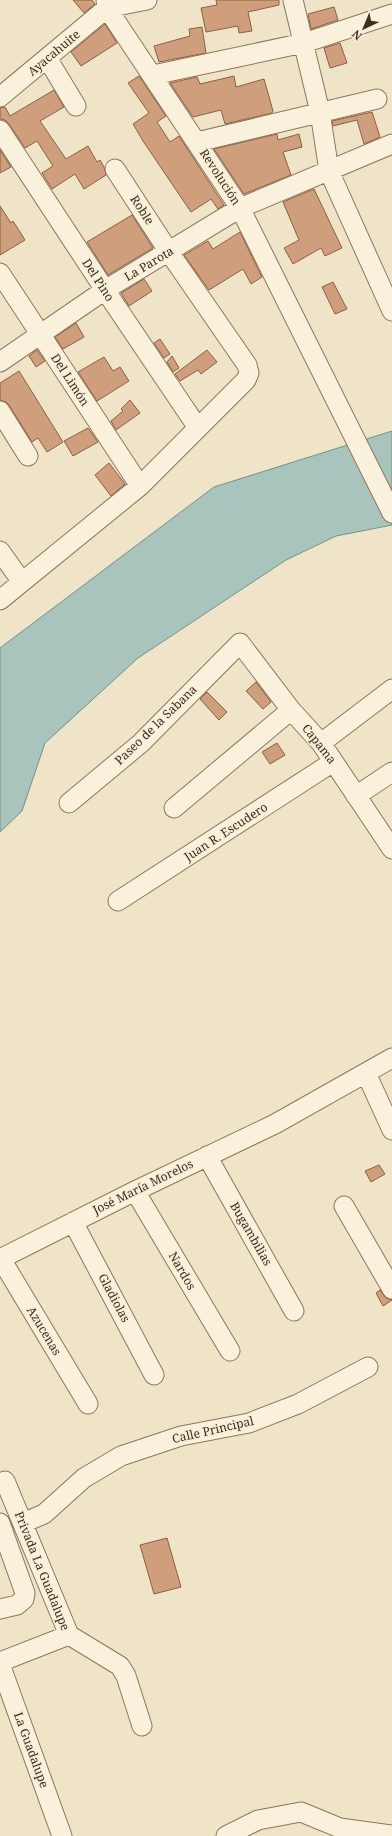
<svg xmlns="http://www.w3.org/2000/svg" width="392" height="1836" viewBox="0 0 392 1836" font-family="'Noto Serif',serif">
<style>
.water{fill:#a9c4bc;stroke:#6f938a}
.building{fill:#cf9f7d;stroke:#8d5f41}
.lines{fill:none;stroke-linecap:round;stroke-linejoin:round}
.minor-casing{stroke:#8d765c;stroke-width:21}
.minor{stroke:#faf1dc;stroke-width:19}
.labels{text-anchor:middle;stroke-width:3;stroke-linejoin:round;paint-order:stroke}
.street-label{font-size:12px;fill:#3d2e20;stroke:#f7eed8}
</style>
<rect width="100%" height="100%" fill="#f0e4c8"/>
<path class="water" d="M392,431V525L336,536L286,560L138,658L45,743L22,811L0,832V648L214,487Z"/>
<path class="building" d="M73,0H92L95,4L84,13Z
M216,0H279V5L248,12L252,31L239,33L238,26L206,32L201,8L217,5Z
M334,7L338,20L311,29L308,14Z
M105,24L117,43L81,66L71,52Z
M202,27L206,53L159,62L154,46L190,36L189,29Z
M340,43L347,63L330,68L324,48Z
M139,76L166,116L157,122L170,142L179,136L224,205L218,209L211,199L191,212L143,141L133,124L149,113L128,83Z
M234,76L236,87L264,79L273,111L272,113L225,124L221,110L193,117L170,83L197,77L200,84Z
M54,90L64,107L40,121L66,159L88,146L97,162L100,160L104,167L106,175L84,189L75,174L52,189L42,173L53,166L37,141L25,148L9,124L5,120L0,119V108L5,107L10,116Z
M372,112L380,137L364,144L357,120L333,126L332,121Z
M277,134L278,140L299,134L302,147L283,152L291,175L244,194L214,149Z
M0,150L11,167L0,173Z
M314,189L342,248L325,256L321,248L293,264L284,248L299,240L283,202Z
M0,206L11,223L13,221L25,240L0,255Z
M132,215L153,248L108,275L87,242Z
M240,232L262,277L251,284L243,269L209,290L184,255L208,241L213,249Z
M144,279L152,291L129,306L121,293Z
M333,282L347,309L335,314L322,287Z
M76,323L84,337L63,349L55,337Z
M160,339L170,354L164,358L154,343Z
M37,350L45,361L36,367L29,356Z
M207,350L217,362L201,374L198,370L180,381L175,374Z
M172,356L179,368L173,372L167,362Z
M104,357L113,371L120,367L129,381L97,401L78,372Z
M19,371L63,442L47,452L38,438L32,442L9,405L6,402L0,400V383Z
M130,400L140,413L116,430L111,421L123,411L121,409Z
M88,428L98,442L73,456L64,441Z
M109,463L125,484L111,496L95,475Z
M256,682L271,702L263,709L246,691Z
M207,692L227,712L219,720L200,699Z
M277,743L285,755L270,764L262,752Z
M379,1165L385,1174L371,1182L365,1171Z
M380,1290L386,1298L392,1300L383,1306L376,1293Z
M167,1538L181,1587L154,1594L140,1545Z"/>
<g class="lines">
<defs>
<path id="minor" d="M106,0L107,8L240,208L392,513
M293,0L320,112L329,171L392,311
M47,58L76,106
M153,75L304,43L392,14
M0,97L107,8L147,0
M0,130L105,290L198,428
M197,142L377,99
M0,273L140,486
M0,362L105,290L240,208L392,144
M0,411L28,456
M0,551L22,582
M0,600L140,486L246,380L249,373L247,365L169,252L115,169
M321,743L392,689
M356,796L392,772
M69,803L141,743L240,643L291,710L321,743L392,849
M174,808L291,710
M118,901L333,762
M366,1073L392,1130
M207,1156L294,1311
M135,1191L230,1351
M344,1206L392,1289
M73,1222L154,1375
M0,1259L135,1191L275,1124L392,1058
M1,1259L88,1404
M5,1481L69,1635L120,1666L126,1676L142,1726
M0,1523L25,1593L24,1599L17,1605L0,1609
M23,1523L44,1514L84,1478L121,1456L181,1436L249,1423L298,1404L368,1367
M0,1662L69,1635
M0,1664L62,1836
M226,1836L258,1820L301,1812L340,1828L392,1835"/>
</defs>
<use href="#minor" class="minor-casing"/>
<use href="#minor" class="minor"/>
</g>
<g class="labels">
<g class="street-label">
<text transform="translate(54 53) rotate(-40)" y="4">Ayacahuite</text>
<text transform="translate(220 177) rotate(57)" y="4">Revolución</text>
<text transform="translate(142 210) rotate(57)" y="4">Roble</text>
<text transform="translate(149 264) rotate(-31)" y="4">La Parota</text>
<text transform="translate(98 280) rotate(57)" y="4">Del Pino</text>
<text transform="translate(70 380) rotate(57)" y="4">Del Limón</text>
<text transform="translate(156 725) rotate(-44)" y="4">Paseo de la Sabana</text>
<text transform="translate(319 744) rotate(52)" y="4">Capama</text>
<text transform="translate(226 832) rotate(-33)" y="4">Juan R. Escudero</text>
<text transform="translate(143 1187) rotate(-26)" y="4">José María Morelos</text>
<text transform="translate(251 1234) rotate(60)" y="4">Bugambilias</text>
<text transform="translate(182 1271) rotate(60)" y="4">Nardos</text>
<text transform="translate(114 1298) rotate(62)" y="4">Gladiolas</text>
<text transform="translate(44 1331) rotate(59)" y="4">Azucenas</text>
<text transform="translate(213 1430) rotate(-13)" y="4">Calle Principal</text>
<text transform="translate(42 1571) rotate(68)" y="4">Privada La Guadalupe</text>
<text transform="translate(31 1750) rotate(70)" y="4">La Guadalupe</text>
</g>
</g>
<g transform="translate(364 28) rotate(224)" stroke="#f7eed8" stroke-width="3" paint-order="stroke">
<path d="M0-3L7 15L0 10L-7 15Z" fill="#3d2e20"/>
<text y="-6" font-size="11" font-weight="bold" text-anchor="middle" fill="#3d2e20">N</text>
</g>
</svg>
